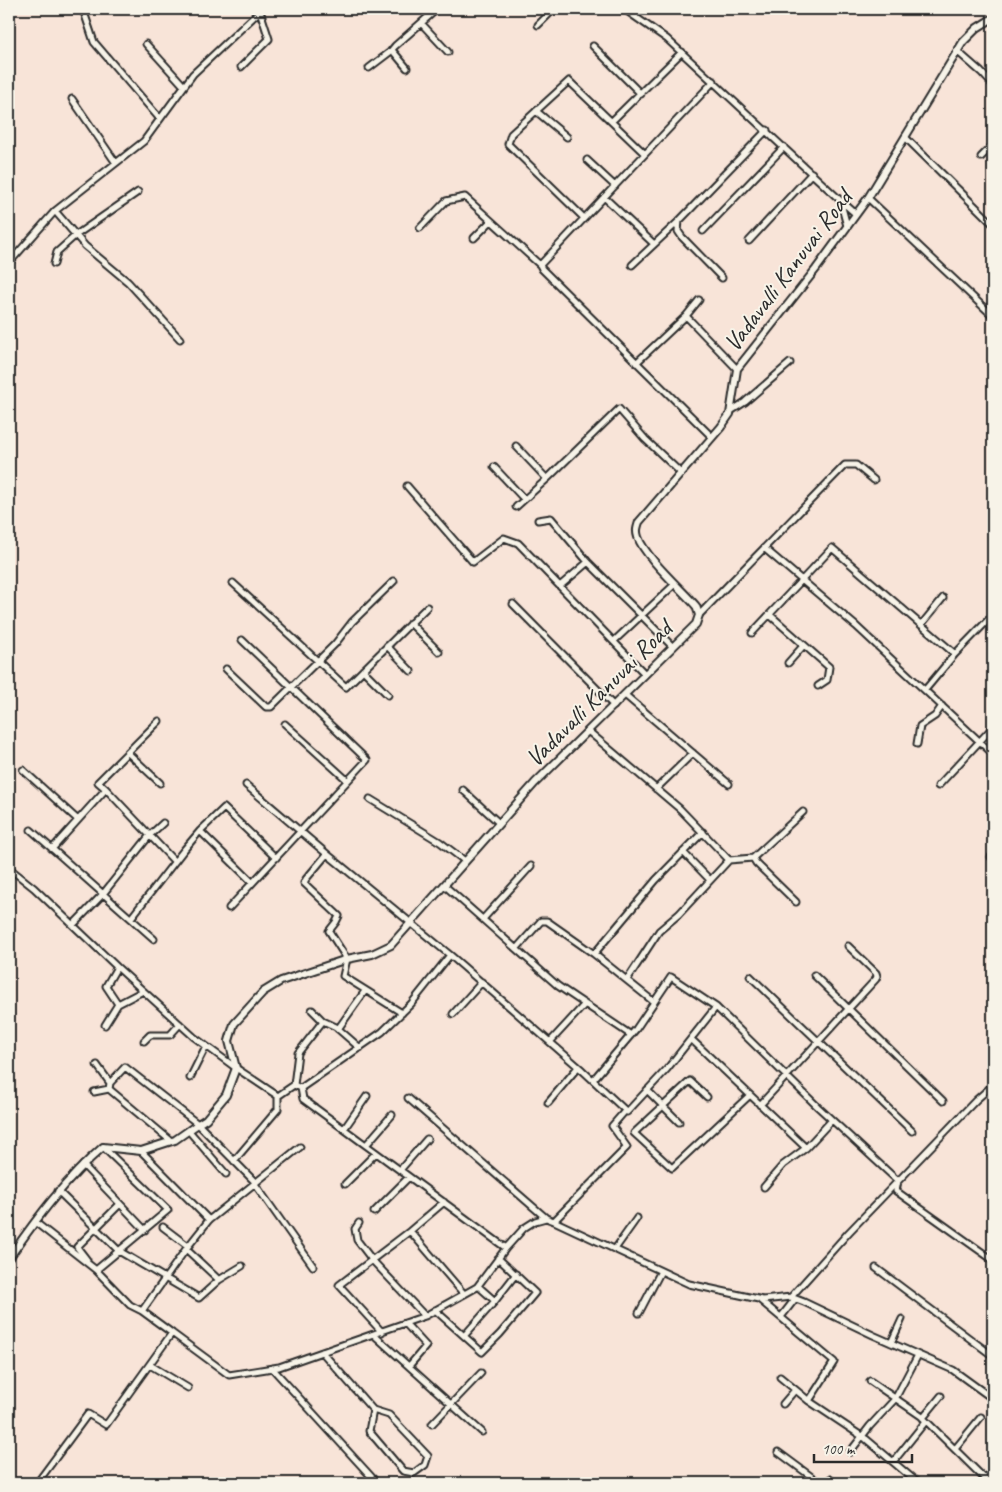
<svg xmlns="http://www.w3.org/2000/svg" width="1002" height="1492" viewBox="0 0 1002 1492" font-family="Caveat,sans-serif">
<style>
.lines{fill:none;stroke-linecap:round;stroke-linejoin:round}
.minor-casing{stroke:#2b2b2b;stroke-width:9}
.tertiary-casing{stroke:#2b2b2b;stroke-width:10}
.minor{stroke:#f7f3e8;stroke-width:5}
.tertiary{stroke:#f7f3e8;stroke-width:6}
.labels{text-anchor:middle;stroke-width:4;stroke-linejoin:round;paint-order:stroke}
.street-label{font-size:25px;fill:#2b2b2b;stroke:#f7f3e8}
</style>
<rect width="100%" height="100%" fill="#f8e4d8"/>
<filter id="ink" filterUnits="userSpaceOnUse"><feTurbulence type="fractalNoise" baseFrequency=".02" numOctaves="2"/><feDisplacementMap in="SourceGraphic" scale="10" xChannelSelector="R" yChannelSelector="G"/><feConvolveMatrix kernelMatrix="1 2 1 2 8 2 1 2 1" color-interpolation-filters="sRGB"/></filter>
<g filter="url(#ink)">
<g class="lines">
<defs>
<path id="minor" d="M83,9L94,42L160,119
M624,9L667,39L840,200L847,226
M635,16L642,9
M421,23L448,52
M538,25L554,9
M146,44L184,86
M593,46L641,94
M392,50L407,68
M957,51L981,72L993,85
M241,67L269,39L260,11
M369,68L390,52L395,46L437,9
M72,99L116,163
M536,111L567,137
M612,121L682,52
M905,137L993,224
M981,157L993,145
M587,160L615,186
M604,197L654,244
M868,198L993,316
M840,200L856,214
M55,211L85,246L128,282L180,339
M584,218L508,144L511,134L569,81L645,154
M420,228L446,201L465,197L540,265L542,269L712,437
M703,231L784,147
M474,238L491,221
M749,241L812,173
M9,263L55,211L144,141L193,74L262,9
M54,264L57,252L76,235L138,192
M540,265L714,81
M632,265L679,221
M722,278L682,237L678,231L679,221L767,130
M686,316L699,300
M636,363L686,316L737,369
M731,411L745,402L790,363
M516,446L547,479
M494,467L524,499
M407,486L473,562L504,538L518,543L645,674
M516,507L547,479L619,409L645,439L681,473
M538,520L551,518L588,562L673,647
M764,548L856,626L993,754
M233,583L346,687L427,607
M560,586L588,562
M513,604L614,706
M699,615L845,465H856L874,480
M770,615L829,667L827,680L818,686
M410,623L439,652
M921,625L943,598
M752,633L832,548L955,654
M614,641L675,584
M387,646L411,671
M788,663L804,645
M226,669L266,707H271L335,644L352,622L394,581
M363,670L388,695
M925,690L955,654L993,615
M625,695L729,784
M285,724L347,780
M588,731L680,809L729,860L679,914L659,931L627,980
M917,744L920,726L935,716L942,706
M128,753L160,783
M23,770L78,820
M246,785L327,854L450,955
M938,786L993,727
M106,789L174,861
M656,789L693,753
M463,790L499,823
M370,799L440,842L465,861
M31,830L154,939
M200,831L252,882
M52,849L106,789L98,782L159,721
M683,852L710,880
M327,854L306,879L304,883L339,916L336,922L329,931L347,959L343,976L402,1013
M991,857L993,855
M753,858L756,863L796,902
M729,860L753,858L803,812
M9,868L34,888L117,967L194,1037L236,1068L278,1096L294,1085L301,1088L303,1099L506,1248
M444,885L558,986L631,1035
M229,908L367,760L242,640
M131,918L183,851L200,831L224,808L276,858
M483,919L531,866
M73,925L103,894L150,835L163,823
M516,949L541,921H547L594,954L654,1002
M594,954L656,880L703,832
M117,967L106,986L118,1004
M814,975L943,1101
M750,976L912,1131
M312,1010L323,1021L336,1027L360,1048
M453,1014L482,982
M105,1025L118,1004L143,991
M338,1029L365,991
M691,1039L806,1148
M144,1041L150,1035H170L180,1024
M550,1042L585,1004
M97,1065L110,1083
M190,1078L206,1046
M593,1080L636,1029L671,977L716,1007L818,1107L898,1181L896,1191L993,1260
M294,1085L298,1053L323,1021
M301,1088L382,1032L411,1004L450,955L582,1070L627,1112L667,1069L716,1007
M109,1089L171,1141
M647,1090L679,1122
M94,1092L109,1089L110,1083L125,1067L198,1124L256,1183
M707,1097L690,1081L634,1133L672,1168L750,1095
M408,1098L546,1218
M548,1103L578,1067
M760,1105L876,979L877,976L876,973L848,946
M344,1129L367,1096
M189,1131L226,1174
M366,1145L392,1115
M141,1151L209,1220
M234,1161L278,1109V1096
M83,1165L145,1230
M400,1170L427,1139
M255,1184L313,1266
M345,1184L376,1153
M764,1187L783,1165L806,1148L832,1120
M58,1191L119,1251L199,1298L219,1280L242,1266
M374,1212L409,1177
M554,1221L689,1284L763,1300L791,1297L804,1302L873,1335L953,1370L993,1399
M35,1222L96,1270L168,1210L103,1147
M359,1223L355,1229L357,1240L373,1261L425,1316
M163,1227L188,1246
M410,1231L444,1202
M186,1249L219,1280
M615,1249L637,1218
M87,1260L77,1247L120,1204
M876,1268L993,1356
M96,1270L130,1305L142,1311L172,1333
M478,1286L495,1301
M791,1297L849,1232L976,1100L993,1085
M760,1300L834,1362L809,1401
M435,1310L482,1352L500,1334L535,1293L498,1258
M142,1311L186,1249L209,1220L300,1147
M639,1313L661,1271
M781,1317L795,1299
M405,1323L426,1346L409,1366
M382,1332L339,1285L410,1231L464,1294
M374,1335L482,1432
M464,1336L495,1301L516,1274
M891,1343L902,1319
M322,1352L373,1410L389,1415L428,1456L425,1465L414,1473L403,1471L369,1431L373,1410
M150,1365L188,1388
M272,1368L377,1483
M780,1377L809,1401L866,1439L918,1483
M870,1381L921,1416L985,1479
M783,1404L795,1390
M923,1418L941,1396
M432,1424L481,1373
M955,1449L981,1417
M778,1452L820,1483
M850,1452L870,1426L895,1399L918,1355
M893,1462L926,1421
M37,1483L88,1414L106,1425L172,1333L229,1375L279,1367L425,1316L477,1287L506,1248L524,1228L535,1221L546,1218L554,1221L627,1147L612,1126L625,1111
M827,1483L830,1479
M982,1483L993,1469"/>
<path id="tertiary" d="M9,1258C37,1218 66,1179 103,1147L141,1151L175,1140L198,1124L206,1119L226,1095L236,1068L229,1041L234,1024L263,992L281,981L347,959L372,954L391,945L535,783L696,624L699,615L696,606C682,590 644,556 638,537C636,531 637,528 639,522L721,427L730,414L737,369L816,269L868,198L963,42L977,28L993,18"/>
</defs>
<use href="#minor" class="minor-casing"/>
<use href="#tertiary" class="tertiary-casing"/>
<use href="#minor" class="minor"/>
<use href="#tertiary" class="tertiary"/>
</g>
</g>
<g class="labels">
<g class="street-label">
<text transform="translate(787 270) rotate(-53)" y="9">Vadavalli Kanuvai Road</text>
<text transform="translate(598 693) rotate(-45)" y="9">Vadavalli Kanuvai Road</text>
</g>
</g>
<rect width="1002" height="1492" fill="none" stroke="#f7f3e8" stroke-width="30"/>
<rect x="15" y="15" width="972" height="1462" fill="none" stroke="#2b2b2b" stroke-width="2" filter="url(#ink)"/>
<path d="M814 1454v8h98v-8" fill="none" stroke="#2b2b2b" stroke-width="2.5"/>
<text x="822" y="1454" font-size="15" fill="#2b2b2b" stroke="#f7f3e8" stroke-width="4" paint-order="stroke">100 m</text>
</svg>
